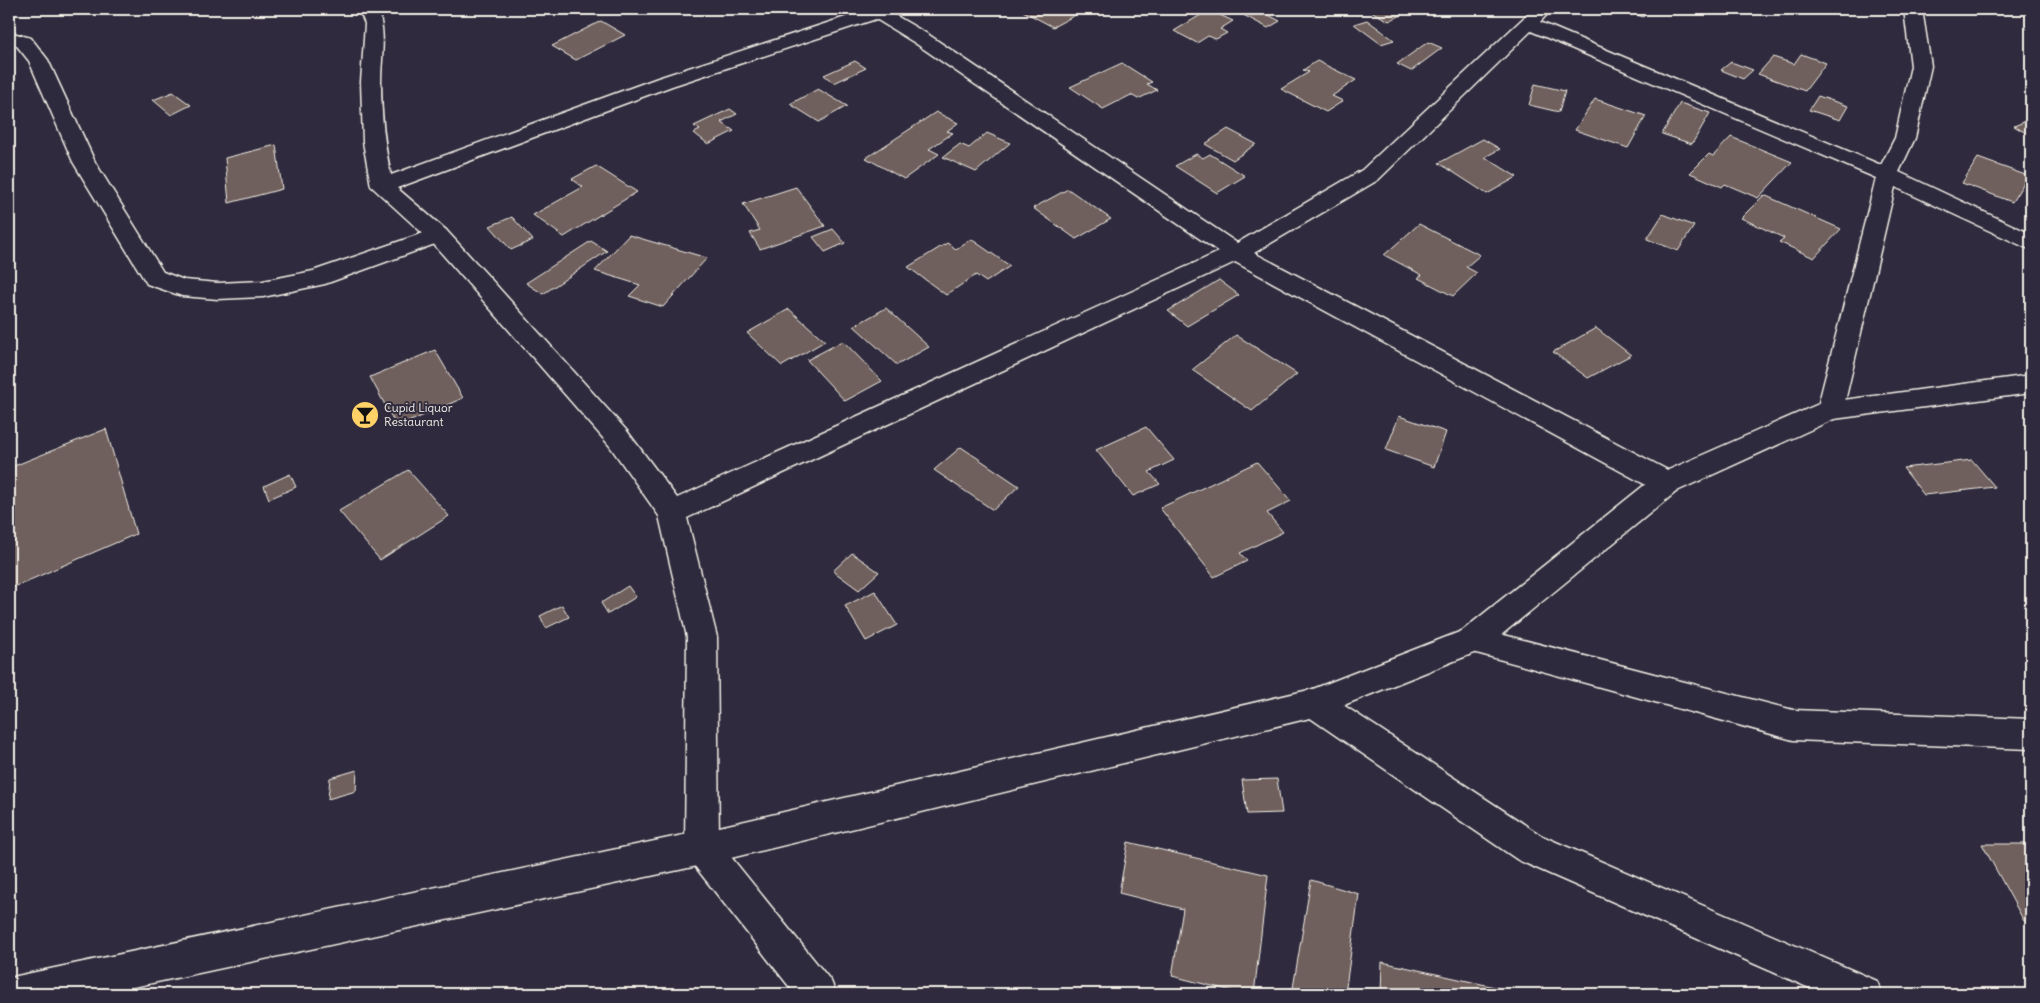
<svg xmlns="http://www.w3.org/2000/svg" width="2040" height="1003" viewBox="0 0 2040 1003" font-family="Delius,sans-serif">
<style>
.building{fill:#70605d;stroke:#f4f1e8}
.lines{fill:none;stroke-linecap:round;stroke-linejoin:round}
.lane-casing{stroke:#f4f1e8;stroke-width:3}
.street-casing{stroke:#f4f1e8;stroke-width:3}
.secondary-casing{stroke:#f4f1e8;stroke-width:3}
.lane{fill:#2f2a3d;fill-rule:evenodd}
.street{fill:#2f2a3d;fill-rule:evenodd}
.secondary{fill:#2f2a3d;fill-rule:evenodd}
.labels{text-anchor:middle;stroke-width:4;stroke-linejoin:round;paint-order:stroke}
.poi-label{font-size:12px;fill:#f4f1e8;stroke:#2f2a3d;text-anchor:start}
</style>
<rect width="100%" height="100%" fill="#2f2a3d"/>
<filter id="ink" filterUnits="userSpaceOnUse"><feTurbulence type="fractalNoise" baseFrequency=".02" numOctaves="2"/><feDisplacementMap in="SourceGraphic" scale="10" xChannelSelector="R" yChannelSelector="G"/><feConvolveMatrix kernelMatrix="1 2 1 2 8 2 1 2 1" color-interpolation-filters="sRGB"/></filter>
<g filter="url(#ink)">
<path class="building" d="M1023,9H1070L1079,13L1053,27L1021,10Z
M1232,9H1257L1280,21L1268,28Z
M1367,9H1414L1389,21Z
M1621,9H1651L1643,17Z
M1209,10L1233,21L1220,29L1227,33L1216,39L1208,36L1197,43L1174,31Z
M1367,20L1394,40L1381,44L1354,24Z
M601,21L625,35L576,60L552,46Z
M1428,42L1442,48L1411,71L1397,64Z
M1801,54L1826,63L1805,91L1758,74L1773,57L1794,64Z
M855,61L866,68L834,83L824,75Z
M1317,61L1356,80L1332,96L1343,101L1326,112L1281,89L1309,72L1303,70Z
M1731,62L1753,70L1743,79L1721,70Z
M1122,63L1152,82L1147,84L1157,90L1138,99L1131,95L1103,109L1070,87Z
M1535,84L1565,91L1559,112L1529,105Z
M818,89L847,106L819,122L790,104Z
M173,92L191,105L171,115L153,100Z
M1818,96L1848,106L1840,120L1809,110Z
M1595,99L1646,116L1628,148L1575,130Z
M1680,103L1710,113L1692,144L1662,134Z
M730,109L737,114L721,122L734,131L708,144L694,133L700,130L694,126Z
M936,112L958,123L947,131L953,133L929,149L939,154L904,179L866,158Z
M2031,119V136L2014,126Z
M1228,129L1256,144L1233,160L1205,144Z
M987,133L1010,143L976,172L943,157L960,144L969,148Z
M1731,137L1792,162L1758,198L1725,184L1722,187L1690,173L1709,154L1713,156Z
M1483,139L1500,149L1485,157L1517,177L1487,194L1439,163Z
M276,145L282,189L229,203L225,158Z
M1196,154L1203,158L1210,154L1245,176L1217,193L1175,166Z
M1978,158L2028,176L2012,202L1962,183Z
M596,166L637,192L564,237L533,215L583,187L572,179Z
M796,187L825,226L760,249L750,233L760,230L743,204Z
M1068,189L1111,219L1076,239L1033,208Z
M1764,195L1841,229L1814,258L1779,242L1784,238L1741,218Z
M1663,214L1694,226L1678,251L1647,239Z
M512,217L533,240L511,250L490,226Z
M1419,224L1480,255L1466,267L1477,273L1453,296L1418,278L1422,275L1384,255Z
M833,229L845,243L825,252L813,237Z
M629,235L707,258L663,307L629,296L640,285L595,271Z
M971,239L1010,266L986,282L976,275L946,295L908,267L947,243L956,249Z
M591,241L607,251L543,294L526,283Z
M1219,280L1239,295L1187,326L1168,311Z
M886,308L929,347L897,365L854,326Z
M789,309L825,341L782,366L747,333Z
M1596,328L1631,355L1588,378L1553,352Z
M1236,335L1297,374L1252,411L1192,370Z
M843,341L882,381L845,401L807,360Z
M435,350L463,398L397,427L370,377Z
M1399,416L1446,432L1434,467L1386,450Z
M1146,427L1174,460L1149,472L1160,484L1133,496L1096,450Z
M106,429L136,534L9,589V468Z
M961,447L1019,486L993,510L934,470Z
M1972,460L1995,487L1924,495L1903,468Z
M1257,462L1291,501L1267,513L1283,532L1240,553L1247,561L1214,577L1160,508Z
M408,470L449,516L380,560L339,511Z
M290,474L296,487L269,499L264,486Z
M852,553L879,572L859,590L833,571Z
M628,586L636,597L608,614L601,603Z
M875,591L897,625L866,641L845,606Z
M562,605L569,617L546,628L540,616Z
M357,770L356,791L328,799L330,778Z
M1277,779L1282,813L1247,814L1242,780Z
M1128,842L1268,875L1254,994H1244L1172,976L1183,909L1119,893Z
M1982,844H2031V921H2024Z
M1311,880L1359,894L1345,994H1292Z
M1382,962L1504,989L1505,994H1381Z"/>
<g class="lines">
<defs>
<path id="lane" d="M9,32L31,38L48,60L95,162L163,272L184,280L218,283L263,281L313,271L438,228L446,230L449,235L446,240L325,284L263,297L218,299L182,296L147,284L73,162L29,61L17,46L9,44Z
M1314,689L1325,693L1542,836L1877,981L1882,994H1823L1518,860L1303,713L1298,703L1303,693Z"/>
<path id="street" d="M359,9H377C387,32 381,57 381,82C381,114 384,144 391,175L658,78L864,11L863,9H899L893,14L929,35L1237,243L1362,170L1533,9H1552L1540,22L1881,165L1895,138L1911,66L1904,9H1922L1931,66L1915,138L1899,172L2031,234V250L1895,187L1843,410L1839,417L1830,420L1821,417L1817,410L1876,178L1531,31L1378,180L1254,253L1677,475L1681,483L1677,491L1667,494L1657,491L1235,262L687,518L717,637L719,842L831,981L836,994H795L690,860L685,848L687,637L659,516L609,445L473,289L430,240L371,186L363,142L361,82L365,24ZM876,19L915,43L1219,252L677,498L627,431L489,277L446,230L397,188L672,86Z
M1473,627L1793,710L2031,719V749L1793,740L1462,649L1458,640L1462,631Z"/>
<path id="secondary" d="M2031,375V393L1834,419L1677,491L1484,649L1314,717L702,865L101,994H9V979L17,976L702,831L1313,689L1462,631L1657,475L1821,403Z"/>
</defs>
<use href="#lane" class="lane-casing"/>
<use href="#street" class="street-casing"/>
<use href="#secondary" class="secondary-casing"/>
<use href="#lane" class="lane"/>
<use href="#street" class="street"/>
<use href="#secondary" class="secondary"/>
</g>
</g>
<defs>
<symbol id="bar-disc" viewBox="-11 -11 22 22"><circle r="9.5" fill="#ffd166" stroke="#2f2a3d"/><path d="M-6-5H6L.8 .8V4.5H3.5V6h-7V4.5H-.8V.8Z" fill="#111"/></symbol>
</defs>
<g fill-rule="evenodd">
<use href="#bar-disc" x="349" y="399" width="32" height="32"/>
</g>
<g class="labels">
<g class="poi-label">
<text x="384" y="412">Cupid Liquor<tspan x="384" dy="14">Restaurant</tspan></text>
</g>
</g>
<rect width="2040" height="1003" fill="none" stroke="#2f2a3d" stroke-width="30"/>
<rect x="15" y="15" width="2010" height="973" fill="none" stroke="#f4f1e8" stroke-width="2" filter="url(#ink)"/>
</svg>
